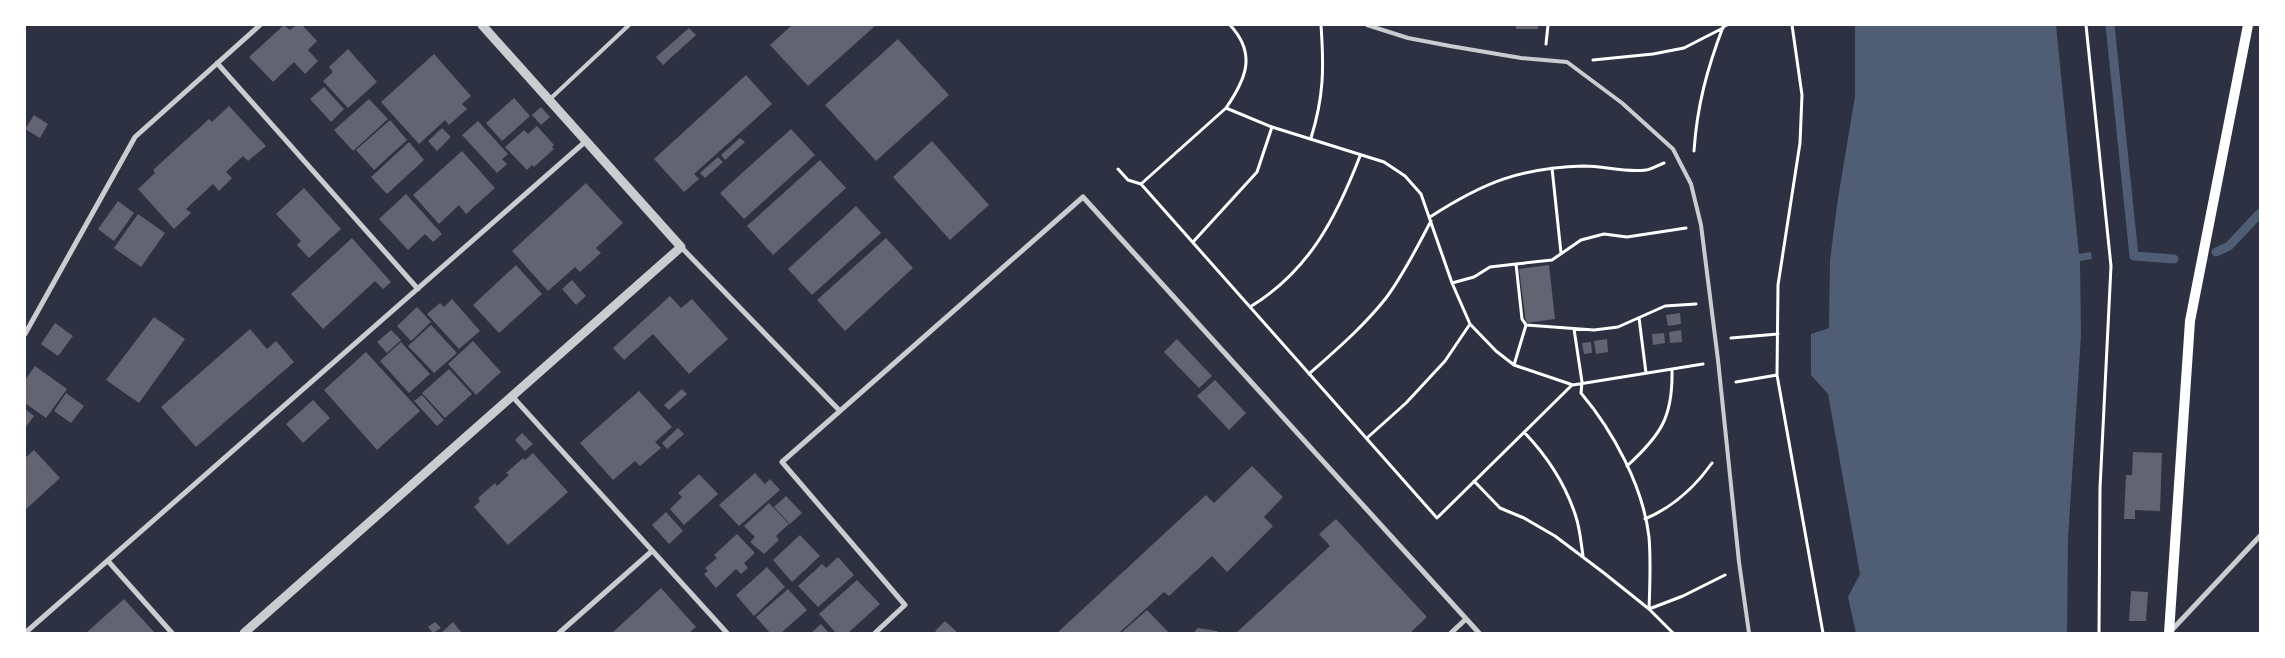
<svg xmlns="http://www.w3.org/2000/svg" width="2285" height="658" viewBox="0 0 2285 658" font-family="Overpass,sans-serif">
<style>
.water{fill:#4f5d75}
.lines{fill:none;stroke-linecap:round;stroke-linejoin:round}
.stream{stroke:#4f5d75;stroke-width:9}
.building{fill:#626471}
.path{stroke:#fff;stroke-width:3}
.service{stroke:#caccd0;stroke-width:4}
.minor{stroke:#caccd0;stroke-width:5}
.tertiary{stroke:#caccd0;stroke-width:9}
.secondary{stroke:#fff;stroke-width:10}
</style>
<rect width="100%" height="100%" fill="#2d3142"/>
<path class="water" d="M1855,25H2056L2079,254L2091,252L2092,259L2080,261L2081,335L2068,539L2067,633H1856L1848,597L1860,574L1828,394L1811,375V334L1829,328L1830,260L1838,198L1855,96Z"/>
<g class="lines">
<path class="stream" d="M2110,25L2134,256L2174,259
M2216,252L2229,246L2260,213"/>
</g>
<path class="building" d="M284,25L290,30L297,25H302L317,41L308,50L318,61L305,74L294,62L273,82L249,57Z
M792,25H876L808,86L770,45Z
M1516,25H1538V29H1516Z
M689,28L696,35L663,65L656,57Z
M898,39L949,95L876,161L825,105Z
M348,49L377,82L348,108L323,81L333,72L329,67Z
M434,54L471,96L462,104L467,109L449,125L445,120L419,144L381,102Z
M746,75L772,104L694,174L699,179L684,192L654,159Z
M324,87L344,109L331,122L310,99Z
M514,98L530,116L502,141L486,123Z
M369,99L388,119L353,151L334,130Z
M229,106L266,146L248,161L243,156L226,172L232,178L219,191L213,184L186,209L191,213L174,229L138,189L155,173L153,170L209,119L212,122Z
M541,107L550,117L541,125L532,115Z
M34,115L48,124L40,138L25,129Z
M390,120L407,140L374,170L356,150Z
M478,121L508,154L502,159L507,164L497,173L462,135Z
M537,126L554,145L552,147L554,149L534,167L532,165L527,170L505,147L524,130L528,134Z
M442,128L451,137L437,151L428,141Z
M791,129L815,155L744,219L720,193Z
M740,138L745,142L725,160L721,155Z
M932,141L989,205L950,240L893,177Z
M409,142L424,160L387,194L371,177Z
M462,151L495,188L466,214L459,205L439,224L413,195Z
M718,157L723,162L705,178L700,173Z
M820,160L846,188L773,255L747,226Z
M586,183L623,223L596,248L601,253L580,272L575,267L548,291L512,251Z
M304,188L341,229L309,258L297,245L301,241L276,214Z
M406,194L442,234L433,242L425,234L408,250L379,219Z
M118,201L134,213L114,241L98,229Z
M856,206L881,233L812,295L788,269Z
M138,214L165,233L141,267L114,248Z
M352,238L391,282L383,289L375,281L323,329L291,294Z
M886,238L913,268L845,331L817,300Z
M516,265L542,294L499,333L473,305Z
M1549,265L1555,319L1526,323L1519,269Z
M572,280L586,296L576,305L562,289Z
M670,296L681,308L692,299L728,339L689,374L653,334L624,360L613,348Z
M452,299L480,331L459,349L427,314L440,303L444,307Z
M417,307L431,322L411,341L397,326Z
M1680,313L1681,324L1668,326L1666,315Z
M154,317L185,339L139,403L106,380Z
M55,323L73,336L58,356L41,344Z
M431,325L457,353L434,373L408,346Z
M250,329L267,349L276,341L294,362L196,447L161,407Z
M391,330L401,340L387,353L377,342Z
M1681,330L1682,342L1670,343L1669,332Z
M1664,333L1665,343L1653,345L1652,334Z
M1177,339L1212,376L1199,388L1164,352Z
M1607,339L1608,352L1596,354L1594,341Z
M473,341L501,372L476,395L448,364Z
M401,342L430,374L409,393L380,361Z
M1591,342L1592,353L1584,354L1582,343Z
M366,352L420,411L377,450L324,390Z
M35,366L67,389L46,418L25,403V380Z
M449,369L472,394L445,418L422,393Z
M1215,380L1246,413L1229,430L1197,396Z
M682,389L687,394L669,410L664,405Z
M639,391L672,427L655,442L661,448L640,466L635,461L613,480L580,443Z
M66,393L84,406L71,423L54,411Z
M422,395L444,420L437,426L414,401Z
M313,400L330,418L303,443L286,424Z
M25,409L34,416L25,428Z
M678,428L684,434L667,449L662,443Z
M522,433L533,444L525,451L515,440Z
M34,450L60,478L25,510V458Z
M2133,452L2162,453L2160,511L2135,510V519H2124L2126,475H2132Z
M533,453L568,492L508,545L474,507L480,501L478,498L495,483L497,486L509,475L506,473L523,458L525,460Z
M1252,466L1283,497L1264,517L1273,526L1227,572L1212,556L1169,596L1164,592L1119,633H1057L1206,495L1214,503Z
M755,473L765,484L770,479L780,490L739,526L719,505Z
M699,474L718,494L684,525L670,509L682,497L678,493Z
M786,496L802,513L790,524L774,507Z
M769,503L789,524L776,536L779,540L764,554L750,542L755,537L744,526Z
M666,512L683,531L669,544L652,525Z
M1336,519L1427,617L1410,633H1236L1330,546L1319,534Z
M737,534L755,553L744,563L748,568L741,574L736,569L716,588L704,574L708,571L705,568L717,558L714,555Z
M800,535L820,556L792,582L773,560Z
M838,557L854,575L818,607L798,586L822,564L826,568Z
M767,567L785,587L754,616L736,595Z
M857,580L880,604L848,633H836L819,614Z
M661,588L696,627L689,633H612Z
M788,589L807,610L781,633H770L756,617Z
M2131,591L2148,592L2146,621H2129Z
M124,599L155,633H86Z
M1147,610L1169,633H1121Z
M945,621L958,633H938L935,631Z
M435,622L441,628L433,633L428,627Z
M453,622L462,633H441Z
M821,624L829,633H811Z
M1198,628L1217,631L1219,633H1193Z"/>
<g class="lines">
<path class="path" d="M1792,25L1802,95L1800,143L1778,285L1777,375L1823,633
M2086,25L2111,266L2100,488L2099,633
M1546,44L1548,25
M1593,60L1653,54L1684,48L1723,28
M1226,108C1246,79 1257,54 1230,25
M1311,138C1324,96 1324,68 1321,25
M1694,151C1697,106 1707,69 1723,27L1727,25
M1552,168L1561,253
M1118,169L1128,180L1141,184L1437,518L1572,385
M1141,184L1226,108L1272,127L1384,162L1405,176L1421,194L1452,283L1470,324L1496,351L1514,365L1573,385L1703,364
M1430,217C1484,182 1520,168 1584,166C1604,166 1626,173 1646,170C1652,169 1658,165 1664,163
M1193,242L1257,172L1272,127
M1452,283L1474,277L1490,267L1516,264
M1250,307C1309,271 1336,218 1360,156
M1639,318L1646,373
M1526,325L1522,319L1516,264L1552,260L1581,240L1604,234L1627,237L1686,228
M1574,329L1582,382L1581,393C1613,431 1643,486 1649,537C1651,561 1650,585 1649,609L1683,596L1725,575
M1731,338L1778,334
M1514,365L1526,325L1594,330L1618,327L1665,306L1696,304
M1309,374C1336,350 1364,326 1386,298C1404,274 1417,247 1431,221
M1736,382L1777,375
M1524,432C1547,456 1566,485 1576,517C1580,529 1581,543 1583,556
M1367,438L1406,403L1445,361L1470,324
M1627,466C1661,435 1673,417 1672,370
M1474,481L1500,508L1524,518L1555,536L1604,573L1649,609L1673,633
M1645,519C1673,507 1695,487 1712,463"/>
<path class="service" d="M1367,25L1408,38L1450,46L1521,58L1567,62L1622,103L1673,149L1691,184L1701,225L1718,360L1739,562L1749,633
M549,100L629,25"/>
<path class="minor" d="M217,63L418,289
M681,247L839,410
M25,334L135,137L260,25
M512,396L727,633
M108,561L172,633
M2170,632L2260,536
M25,633L586,141
M559,633L652,551
M875,633L905,605L782,462L1083,197L1479,633
M1451,633L1466,619"/>
<path class="tertiary" d="M244,633L681,247L482,25"/>
<path class="secondary" d="M2169,633L2190,321L2248,25"/>
</g>
<rect width="2285" height="658" fill="none" stroke="#ffffff" stroke-width="52"/>
</svg>
